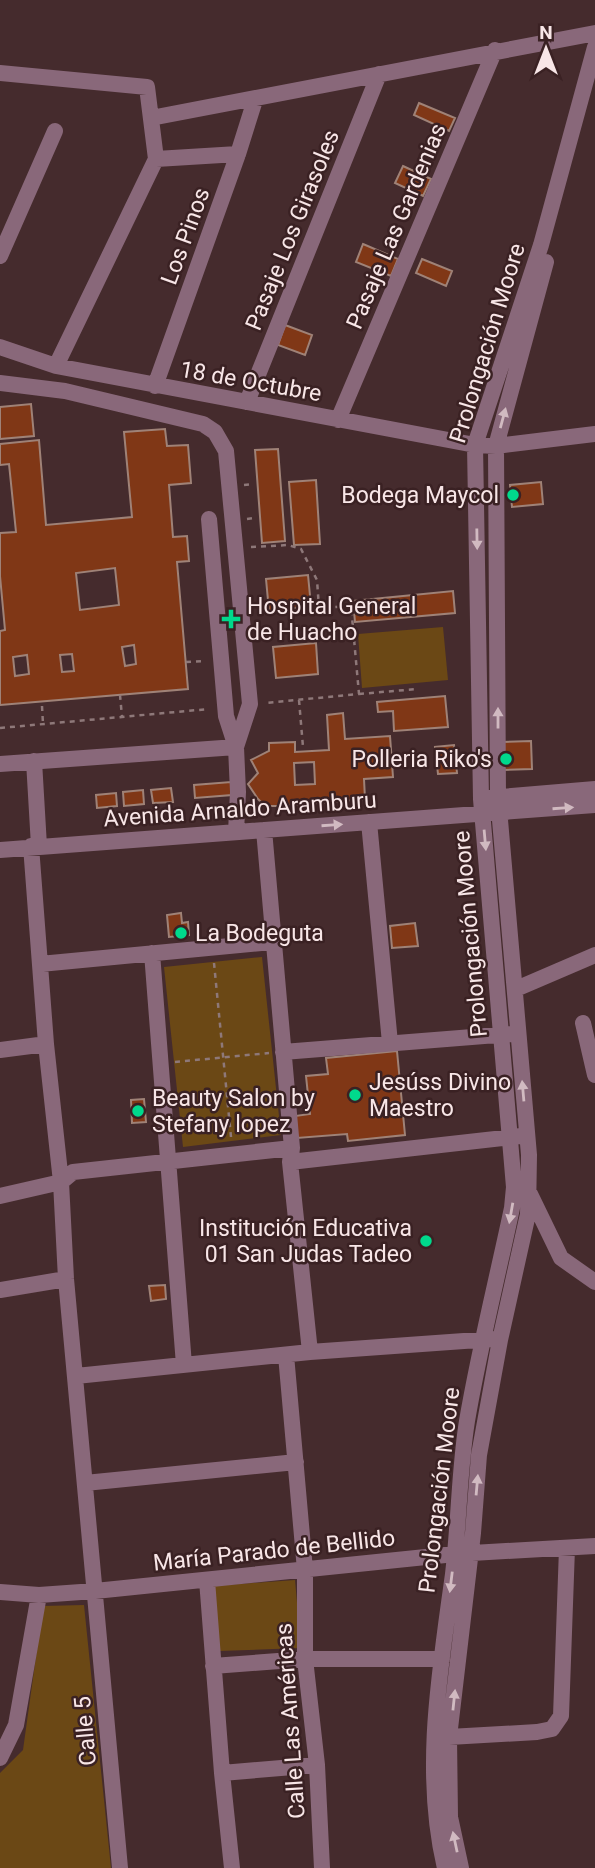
<svg xmlns="http://www.w3.org/2000/svg" width="595" height="1868" viewBox="0 0 595 1868" font-family="Roboto,sans-serif">
<style>
.green{fill:#6b4815}
.building{fill:#803716;stroke:#9f8277;stroke-width:2;fill-rule:evenodd}
.lines{fill:none;stroke-linecap:round;stroke-linejoin:round}
.path{stroke:#8e7879;stroke-width:2.5;stroke-dasharray:5 5;stroke-linecap:butt}
.minor{stroke:#89687a;stroke-width:16}
.oneway{fill:#d1bac1}
.poi-dot{fill:#00d98c;stroke:#3a2123;stroke-width:2.5}
.labels{text-anchor:middle;stroke-width:5;stroke-linejoin:round;paint-order:stroke}
.street-label{font-size:23px;fill:#f8e6e7;stroke:#3a2123}
.poi-label{font-size:23px;fill:#f8e6e7;stroke:#3a2123;text-anchor:start}
</style>
<rect width="100%" height="100%" fill="#452b2d"/>
<path class="green" d="M443,627L448,680L362,688L358,634Z
M262,957L281,1135L183,1147L164,967Z
M295,1580L301,1648L219,1651L213,1586Z
M84,1605L111,1868H0V1773L23,1750L43,1606Z"/>
<path class="building" d="M419,103L455,118L449,131L414,115Z
M403,166L431,179L423,196L395,183Z
M363,244L398,259L391,276L356,262Z
M422,259L452,271L446,286L416,273Z
M285,325L312,335L305,355L278,345Z
M31,404L34,436L0,439V407Z
M165,429L167,446L188,445L191,483L169,485L173,537L187,536L189,561L177,562L188,689L0,705V631L5,630L0,576V533L16,532L9,464L0,465V444L39,440L46,525L132,517L124,432ZM115,568L119,605L80,610L76,573ZM134,645L136,664L125,666L122,647ZM72,654L74,671L62,672L60,655ZM27,655L29,674L15,676L13,657Z
M278,449L285,541L262,543L255,450Z
M316,480L320,544L294,545L289,482Z
M541,482L543,504L512,507L510,485Z
M308,575L311,606L269,611L266,579Z
M453,591L455,613L355,622L353,601Z
M316,643L318,674L276,678L273,647Z
M445,696L448,727L394,731L393,711L378,712L377,702Z
M343,713L345,739L390,736L393,777L364,779L365,799L283,806H265L258,799L248,784L258,773L251,760L269,751V743L295,742V752L329,750L327,715ZM314,762L315,784L295,785L294,763Z
M531,741L532,769L504,770L502,742Z
M454,745L457,773L438,774L435,747Z
M231,782L232,795L195,798L194,785Z
M171,788L173,802L153,803L151,790Z
M143,790L144,804L124,806L123,792Z
M116,793L117,806L97,808L96,795Z
M181,913L182,923L188,922L189,935L169,937L167,915Z
M415,923L418,946L392,948L390,926Z
M397,1051L405,1135L348,1141L347,1134L297,1138L295,1116L310,1114L306,1076L328,1074L326,1058Z
M144,1099L146,1122L132,1123L131,1100Z
M165,1285L166,1299L151,1301L149,1286Z"/>
<g class="lines">
<path class="path" d="M244,485L253,484
M247,519L254,518
M251,547L288,545L301,549L317,580L319,608L351,606L359,694L265,703
M186,662L204,661
M359,694L417,689
M120,695L122,717
M299,700L303,747
M42,706L43,724
M0,728L209,709
M214,963L231,1137
M175,1062L269,1053"/>
<path class="minor" d="M0,73L147,87L156,159
M151,118L595,33
M0,256L55,131
M0,347L56,366L475,445L496,446L595,434
M56,366L156,159L238,154
M0,383L65,391L203,424L215,432L226,451L250,704L236,747L226,716L209,519
M155,386L238,154L255,100
M247,402L379,74
M338,420L495,50
M34,761L39,846
M0,764L236,747L238,792L236,832
M489,798L595,789
M369,822L390,1043
M264,830L292,1148L290,1162L310,1352
M31,846L46,1044L61,1182L66,1279L120,1868
M0,850L595,805
M152,953L184,1365
M40,964L272,942
M516,989L595,955
M583,1023L595,1075
M0,1050L46,1044
M283,1052L511,1034
M290,1162L521,1136
M530,1194L561,1258L595,1282
M0,1196L61,1182L73,1172L292,1148
M0,1290L66,1279
M286,1355L305,1570V1659L317,1765L322,1868
M76,1376L310,1352L492,1339
M85,1483L296,1462
M207,1580L222,1773L232,1868
M0,1592L39,1595L95,1591L455,1554L595,1546
M213,1666L305,1659H442
M449,1737L537,1732L552,1729L561,1716L567,1548
M0,1758L16,1725L39,1595
M222,1773L317,1765
M445,1868C422,1772 440,1670 453,1574C459,1523 459,1471 467,1421C479,1350 497,1279 512,1208L514,1187L481,799L475,445L541,245L595,47
M461,1868L450,1817L449,1737L473,1533L479,1455L500,1340L528,1214L529,1155L498,797L496,446L546,262"/>
</g>
<defs><path id="oneway-solid" d="M-6-.8H1V-3.2L6.5 0L1 3.2V.8H-6Z" transform="scale(1.75)"/></defs>
<g class="oneway">
<use href="#oneway-solid" transform="translate(503 418) rotate(-75)"/>
<use href="#oneway-solid" transform="translate(477 539) rotate(89)"/>
<use href="#oneway-solid" transform="translate(498 718) rotate(-90)"/>
<use href="#oneway-solid" transform="translate(563 808) rotate(-4)"/>
<use href="#oneway-solid" transform="translate(332 825) rotate(-4)"/>
<use href="#oneway-solid" transform="translate(485 840) rotate(85)"/>
<use href="#oneway-solid" transform="translate(523 1091) rotate(-95)"/>
<use href="#oneway-solid" transform="translate(511 1213) rotate(100)"/>
<use href="#oneway-solid" transform="translate(477 1485) rotate(-85)"/>
<use href="#oneway-solid" transform="translate(451 1582) rotate(97)"/>
<use href="#oneway-solid" transform="translate(454 1700) rotate(-84)"/>
<use href="#oneway-solid" transform="translate(455 1842) rotate(-102)"/>
</g>
<g class="poi-dot">
<circle cx="513" cy="495" r="7"/>
<path d="M227.5 608.5h7v7h7v7h-7v7h-7v-7h-7v-7h7z"/>
<circle cx="506" cy="759" r="7"/>
<circle cx="181" cy="933" r="7"/>
<circle cx="355" cy="1095" r="7"/>
<circle cx="138" cy="1111" r="7"/>
<circle cx="426" cy="1241" r="7"/>
</g>
<g class="labels">
<g class="street-label">
<text transform="translate(396 226) rotate(-67)" y="8">Pasaje Las Gardenias</text>
<text transform="translate(292 230) rotate(-68)" y="8">Pasaje Los Girasoles</text>
<text transform="translate(185 236) rotate(-70)" y="8">Los Pinos</text>
<text transform="translate(487 343) rotate(-73)" y="8">Prolongación Moore</text>
<text transform="translate(251 381) rotate(10)" y="8">18 de Octubre</text>
<text transform="translate(240 809) rotate(-4)" y="8">Avenida Arnaldo Aramburu</text>
<text transform="translate(470 934) rotate(-95)" y="8">Prolongación Moore</text>
<text transform="translate(439 1490) rotate(-83)" y="8">Prolongación Moore</text>
<text transform="translate(274 1550) rotate(-6)" y="8">María Parado de Bellido</text>
<text transform="translate(290 1721) rotate(-94)" y="8">Calle Las Américas</text>
<text transform="translate(85 1731) rotate(-95)" y="8">Calle 5</text>
</g>
<g class="poi-label">
<text x="499" y="503" text-anchor="end">Bodega Maycol</text>
<text x="247" y="614">Hospital General<tspan x="247" dy="26">de Huacho</tspan></text>
<text x="492" y="767" text-anchor="end">Polleria Riko's</text>
<text x="195" y="941">La Bodeguta</text>
<text x="369" y="1090">Jesúss Divino<tspan x="369" dy="26">Maestro</tspan></text>
<text x="152" y="1106">Beauty Salon by<tspan x="152" dy="26">Stefany lopez</tspan></text>
<text x="412" y="1236" text-anchor="end">Institución Educativa<tspan x="412" dy="26">01 San Judas Tadeo</tspan></text>
</g>
</g>
<g transform="translate(546 49)" stroke="#3a2123" stroke-width="5" paint-order="stroke">
<path d="M0-5L12 26L0 18L-12 26Z" fill="#f8e6e7"/>
<text y="-10" font-size="19" font-weight="bold" text-anchor="middle" fill="#f8e6e7">N</text>
</g>
</svg>
